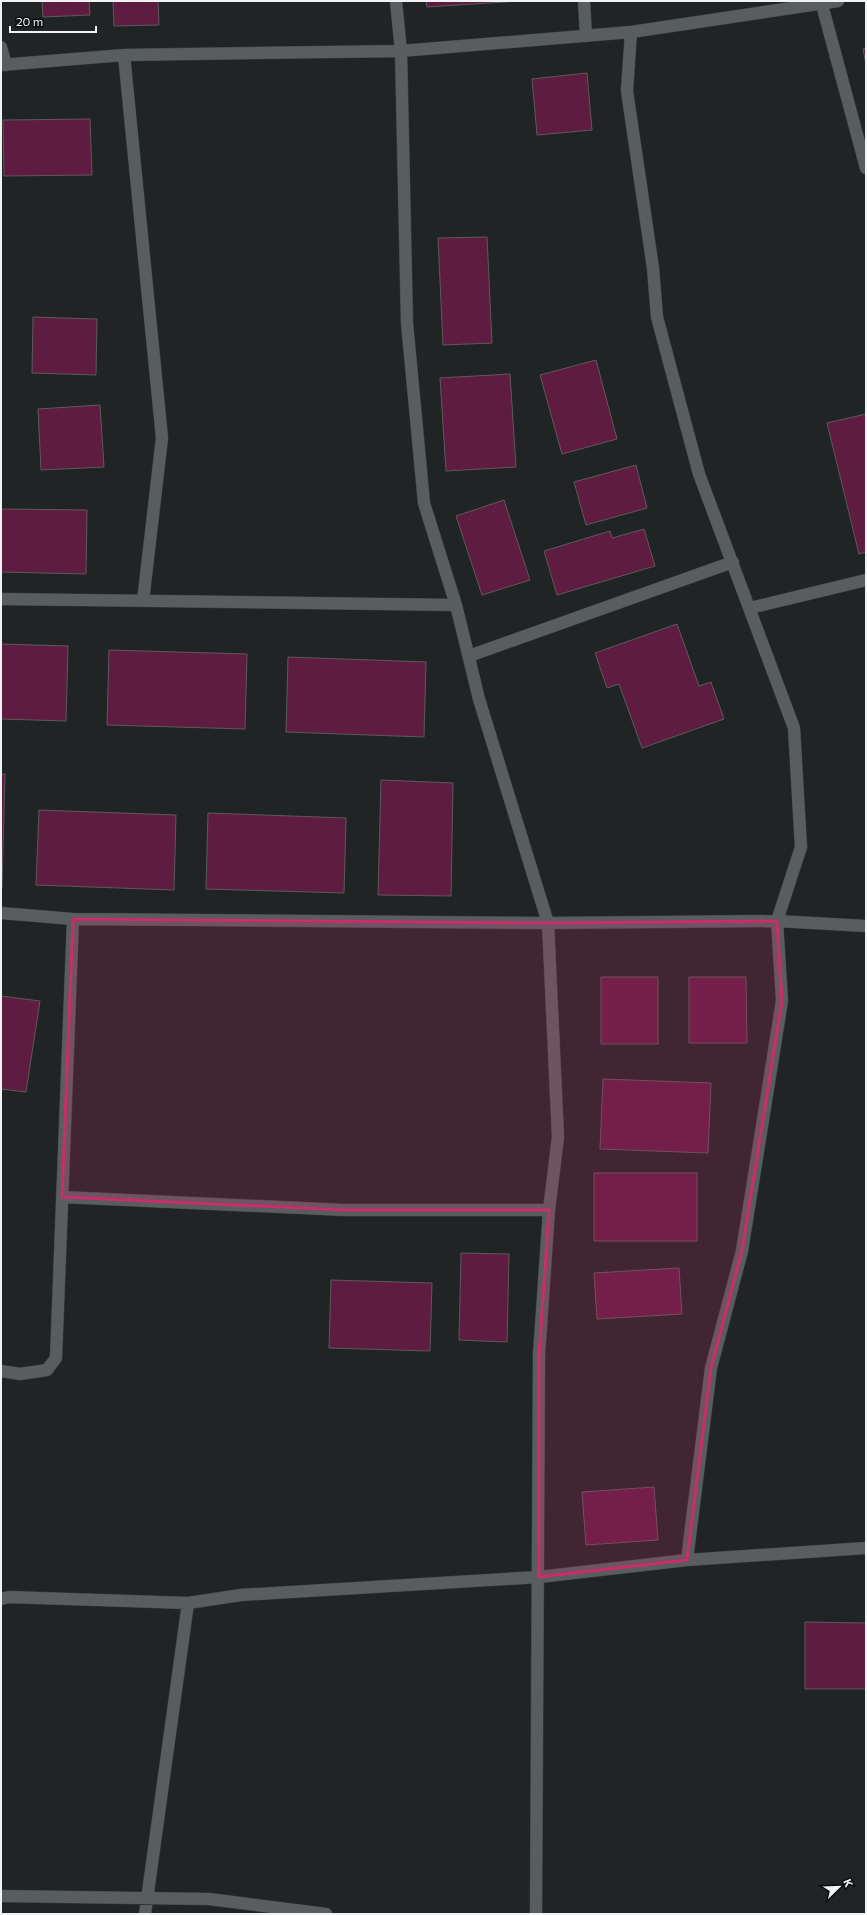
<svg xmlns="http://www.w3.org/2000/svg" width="867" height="1915" viewBox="0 0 867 1915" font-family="Commissioner,sans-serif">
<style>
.building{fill:#5f1c41;stroke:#5e595b}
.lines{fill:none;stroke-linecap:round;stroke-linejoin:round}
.street-casing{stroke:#3d4040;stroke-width:13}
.street{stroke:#585d5e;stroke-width:12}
.marked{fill:#c72e6a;fill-opacity:0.2;stroke:#c72e6a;stroke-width:3;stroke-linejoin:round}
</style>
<rect width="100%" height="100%" fill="#202425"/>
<path class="building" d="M42,1H89L90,15L43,17Z
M113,1H158L159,25L114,26Z
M426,1H520L427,7Z
M866,48V64L863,49Z
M587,73L592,130L537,135L532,79Z
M90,119L92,175L4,176L3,120Z
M487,237L492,343L443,345L438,238Z
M33,317L97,319L96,375L32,373Z
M596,360L617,439L562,454L540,375Z
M510,374L516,467L446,471L440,378Z
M100,405L104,467L41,470L38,409Z
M866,414V552L859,554L827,423Z
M636,465L647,508L586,525L574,482Z
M504,500L530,580L482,595L456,516Z
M1,509L87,510L86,574L1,572Z
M644,529L655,566L557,595L544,551L610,531L612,538Z
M677,624L699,686L711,682L724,719L642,748L619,684L607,688L595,653Z
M1,644L68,646L66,721L1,719Z
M109,650L247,654L245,729L107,725Z
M288,657L426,662L424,737L286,732Z
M1,774H5L2,888H1Z
M381,780L453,783L451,896L378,895Z
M39,810L176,815L174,890L36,885Z
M208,813L346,818L344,893L206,889Z
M601,977H658V1044H601Z
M689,977H746L747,1043H689Z
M1,996L40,1001L26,1092L1,1089Z
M603,1079L711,1083L708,1153L600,1149Z
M594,1173H697V1241H594Z
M461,1253L509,1254L507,1342L459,1340Z
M679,1268L682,1314L597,1319L594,1273Z
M331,1280L432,1283L430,1351L329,1348Z
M654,1487L658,1540L586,1545L582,1492Z
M805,1622L866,1623V1689H805Z"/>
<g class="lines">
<defs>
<path id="street" d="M396,1L401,51L407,323L424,503L456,605L479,699L548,923L777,921L866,926
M584,1L586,36
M821,1L866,168
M631,32L627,91L653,268L657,317L699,474L794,728L801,847L777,921L782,1001L742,1251L711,1368L687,1560
M1,47L6,65
M124,55L162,438L143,601
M1,65L124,55L401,51L631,32L838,1
M1,599L456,605
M750,608L866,580
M469,656L733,562
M1,913L73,919L548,923L558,1137L549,1210L539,1355L536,1914
M62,1197L344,1210H549
M1,1371L20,1374L47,1370L56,1358L73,919
M1,1599L9,1597L188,1603L241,1595L539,1577L687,1560L866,1548
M1,1896L209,1899L326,1914
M145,1914L188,1603"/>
</defs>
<use href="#street" class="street-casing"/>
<use href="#street" class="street"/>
</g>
<path class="marked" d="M73,919L548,923L777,921L782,1001L742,1251L711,1368L687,1560L539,1577V1355L549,1210H344L62,1197Z"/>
<rect width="867" height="1915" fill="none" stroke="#f0f3f3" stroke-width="4"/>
<g transform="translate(839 1887) rotate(67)" stroke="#0b0d0e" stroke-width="3" paint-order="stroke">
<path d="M0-3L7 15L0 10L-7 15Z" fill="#f0f3f3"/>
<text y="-6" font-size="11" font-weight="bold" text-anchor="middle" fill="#f0f3f3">K</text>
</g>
<path d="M10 26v6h86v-6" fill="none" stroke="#f0f3f3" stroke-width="2"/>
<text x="16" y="26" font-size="12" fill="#f0f3f3" stroke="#0b0d0e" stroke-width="3" paint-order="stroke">20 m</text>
</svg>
